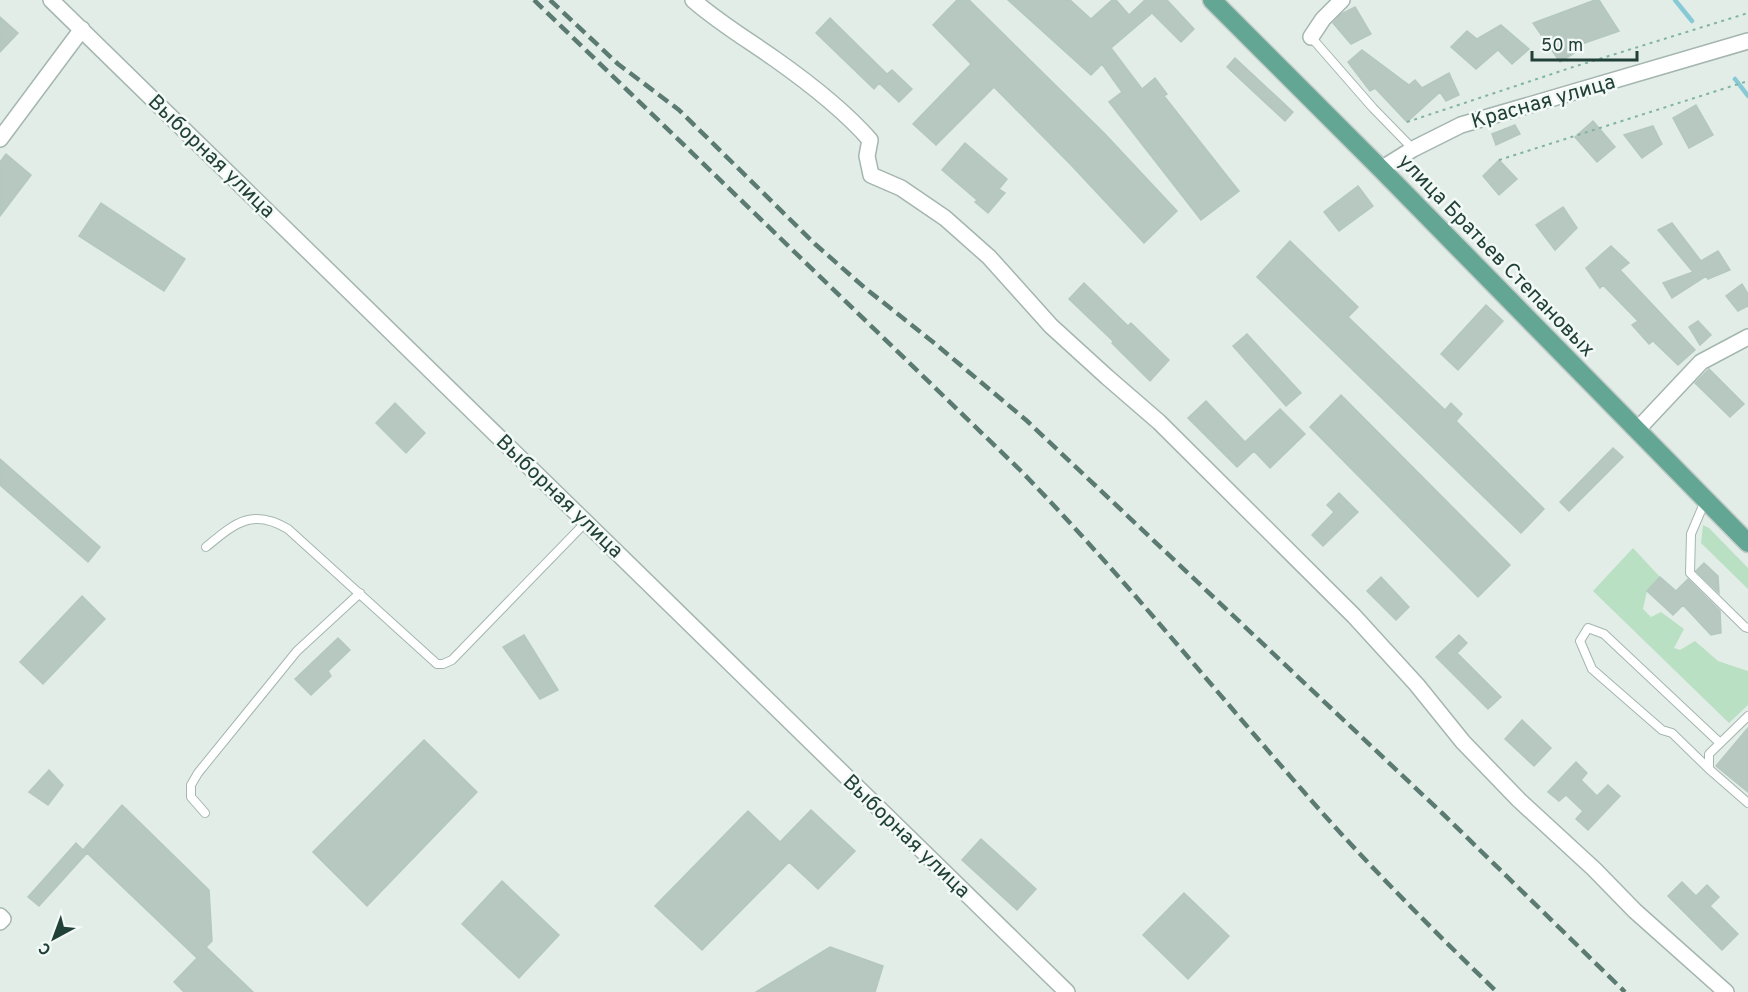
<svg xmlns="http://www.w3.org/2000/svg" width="1748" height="992" viewBox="0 0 1748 992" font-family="Overpass,sans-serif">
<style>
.green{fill:#bae0c4}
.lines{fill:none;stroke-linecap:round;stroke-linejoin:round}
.stream{stroke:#87cad6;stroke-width:4.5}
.building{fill:#b7c8c1;stroke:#b4c8bf;stroke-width:1.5}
.service-casing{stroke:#a4b6af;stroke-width:10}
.minor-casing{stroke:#a4b6af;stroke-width:18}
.primary-casing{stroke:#c1cac7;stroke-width:21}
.path{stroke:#80b3a3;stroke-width:2;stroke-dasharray:3 4.5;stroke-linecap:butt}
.service{stroke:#fff;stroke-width:8}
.minor{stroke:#fff;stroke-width:15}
.primary{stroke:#64a694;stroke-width:18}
.rail{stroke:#5b7b72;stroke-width:4.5;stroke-dasharray:12 6;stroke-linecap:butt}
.labels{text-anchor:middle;stroke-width:5;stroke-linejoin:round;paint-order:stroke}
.street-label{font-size:21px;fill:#214037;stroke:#f3f9f6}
</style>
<rect width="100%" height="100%" fill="#e2ede8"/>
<path class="green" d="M1703,525L1709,528L1748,568V589L1701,543Z
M1633,548L1660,577L1647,591L1643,609L1651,617L1661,612L1684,629L1674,648L1680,650L1695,641L1718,661L1748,671V705L1729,723L1593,591Z"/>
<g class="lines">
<path class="stream" d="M1675,0L1692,21
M1735,79L1748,96"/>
</g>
<path class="building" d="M957,0H969L1105,134L1177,211L1144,243L1072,166L994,87L936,145L913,124L971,64L933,25Z
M1008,0H1070L1091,19L1112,0H1116L1129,15L1145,0H1167L1194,29L1181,42L1152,13L1111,48L1142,89L1155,78L1167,94L1164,96L1239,191L1201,220L1109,102L1122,92L1102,64L1091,75Z
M1595,0H1599L1619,31L1576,46L1579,50L1560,62L1533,23Z
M1355,7L1371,34L1351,44L1333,23L1341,14Z
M0,17L18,33L0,52Z
M830,18L887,74L892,70L912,89L899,102L879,83L874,89L816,33Z
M1501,25L1529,49L1512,64L1498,50L1476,69L1451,47L1467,31L1477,39Z
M1362,50L1409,85L1415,80L1422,88L1449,73L1459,95L1446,101L1440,92L1407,122L1375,88L1370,91L1348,62Z
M1235,58L1293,112L1285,121L1227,67Z
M1696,105L1713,135L1689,148L1673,118Z
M1593,121L1615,147L1597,162L1575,137Z
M1515,125L1520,134L1496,145L1492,134Z
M1653,126L1662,144L1642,158L1624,135Z
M965,143L1007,179L999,189L1005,193L988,213L975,202L977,200L942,170Z
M6,154L31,175L0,216V162Z
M1499,160L1517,179L1499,195L1483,176Z
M1358,186L1373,206L1339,231L1324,212Z
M101,203L185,259L164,291L79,236Z
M1563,207L1577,228L1555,250L1536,225Z
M1672,223L1701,261L1718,251L1730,270L1708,279L1706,276L1672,298L1663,283L1693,272L1658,230Z
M1290,241L1358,307L1348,317L1445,410L1451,403L1462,414L1456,421L1544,509L1521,533L1257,277Z
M1611,246L1629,263L1620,270L1695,350L1678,365L1653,341L1649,344L1632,325L1638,321L1603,285L1600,288L1586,268Z
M1084,283L1128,326L1131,323L1169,360L1150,381L1112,343L1113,341L1069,299Z
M1742,284L1748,294V306L1738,311L1726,296Z
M1486,305L1503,321L1458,370L1441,354Z
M1698,321L1711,335L1700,345L1689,327Z
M1247,334L1301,393L1286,406L1233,346Z
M1709,369L1744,404L1730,417L1695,383Z
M1341,395L1510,565L1478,597L1310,427Z
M1206,401L1245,442L1280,409L1305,434L1270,468L1254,451L1237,467L1188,418Z
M395,403L425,433L406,453L376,423Z
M1613,448L1623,457L1569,511L1560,502Z
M0,459L100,547L88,562L0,485Z
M1339,493L1358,512L1323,546L1312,535L1334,512L1327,505Z
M1704,563L1718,576L1719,593L1696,571Z
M1381,577L1409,607L1396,620L1367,591Z
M1660,577L1676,591L1688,579L1720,611L1721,633L1711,635L1683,605L1673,615L1647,591Z
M82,596L105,619L43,684L20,662Z
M524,635L558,690L540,699L503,647Z
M1459,635L1467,643L1457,653L1501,697L1488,709L1436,657Z
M338,638L350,650L328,671L331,676L311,695L295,679Z
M1522,720L1551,748L1534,766L1505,739Z
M1748,728V792L1716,766Z
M424,740L477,792L367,906L313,852Z
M1576,762L1587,773L1581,780L1597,796L1608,785L1620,796L1588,830L1576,819L1583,811L1566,795L1559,801L1548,792Z
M49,770L63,785L48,805L29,792Z
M122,805L209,890L212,941L206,947L253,992H184L174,982L197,958L87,853L39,906L28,897L76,843L83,850Z
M811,810L855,851L818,889L789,862L702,950L655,906L748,811L780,842Z
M981,839L1036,889L1017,910L962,860Z
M502,881L559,935L519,978L462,924Z
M1682,882L1696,896L1707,885L1719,897L1710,906L1738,934L1722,950L1668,896Z
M1184,893L1229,936L1188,979L1143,935Z
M830,947L883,966L875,992H756Z"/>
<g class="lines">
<defs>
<path id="service" d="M1311,37L1373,108L1413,149
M1705,501L1691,534L1690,573L1745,627L1748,628
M206,547C234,524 252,507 288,529L437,664H443L452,660L586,522
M1748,716L1709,754V769L1748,803
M1709,769L1672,733L1662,730L1592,669L1580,641L1588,628L1604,634L1720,743
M205,813L191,797V785L198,773L297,651L360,593"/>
<path id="minor" d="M51,0L1067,992
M693,0C718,22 748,40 775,59C809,83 843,109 870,140L867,156L871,175L901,188L945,218L989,257L1051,326L1107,377L1159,422L1354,616L1417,685L1463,742L1519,800L1594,869L1635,911L1726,992
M1311,37L1323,19L1342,0
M0,139L82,29
M1381,169L1413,149L1461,125L1748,41
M1637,430L1701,362L1748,337
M0,916L3,919L0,922"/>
<path id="primary" d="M1212,0L1381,169L1748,543"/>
</defs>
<use href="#service" class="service-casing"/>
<use href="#minor" class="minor-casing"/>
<use href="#primary" class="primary-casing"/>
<path class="path" d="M1407,122L1570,68L1748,13
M1499,160L1748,81"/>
<use href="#service" class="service"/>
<use href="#minor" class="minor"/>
<use href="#primary" class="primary"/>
<path class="rail" d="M534,0L1020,470C1131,584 1229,709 1335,827C1387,884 1441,938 1497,992
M550,0L618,64L679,110L815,244L865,288L933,342L1026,420L1442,813L1625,992"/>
</g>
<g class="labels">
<g class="street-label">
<text transform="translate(1543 101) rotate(-16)" y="7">Красная улица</text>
<text transform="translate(212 156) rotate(44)" y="7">Выборная улица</text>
<text transform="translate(1497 255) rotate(46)" y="7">улица Братьев Степановых</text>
<text transform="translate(560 496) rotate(44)" y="7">Выборная улица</text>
<text transform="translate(907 836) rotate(44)" y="7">Выборная улица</text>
</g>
</g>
<g transform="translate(54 938) rotate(221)" stroke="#f3f9f6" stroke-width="4.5" paint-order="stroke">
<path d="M0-4.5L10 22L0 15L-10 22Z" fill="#214037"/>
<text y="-9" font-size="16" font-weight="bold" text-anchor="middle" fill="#214037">С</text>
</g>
<path d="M1532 51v9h105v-9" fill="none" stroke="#214037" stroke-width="3"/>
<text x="1541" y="51" font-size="18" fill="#214037" stroke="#f3f9f6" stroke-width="4.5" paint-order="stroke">50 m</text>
</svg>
